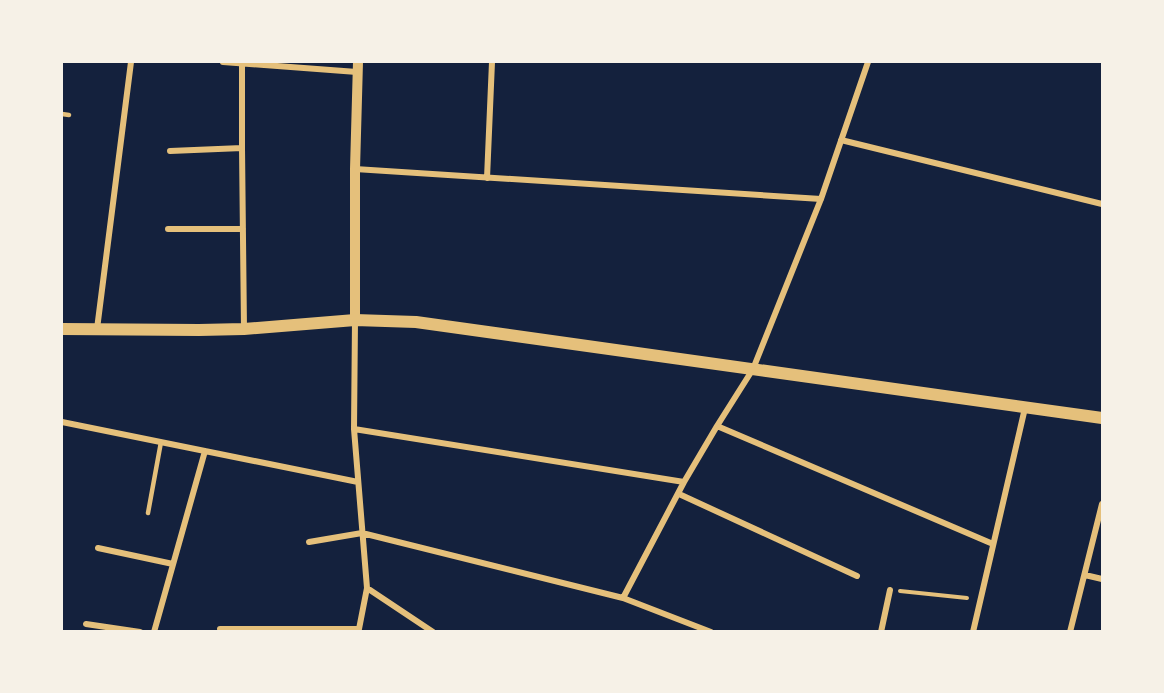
<svg xmlns="http://www.w3.org/2000/svg" width="1164" height="693" viewBox="0 0 1164 693" font-family="'Noto Sans',sans-serif">
<style>
.lines{fill:none;stroke-linecap:round;stroke-linejoin:round}
.path{stroke:#e5c07b;stroke-width:4}
.service{stroke:#e5c07b;stroke-width:4.5}
.minor{stroke:#e5c07b;stroke-width:6}
.tertiary{stroke:#e5c07b;stroke-width:10}
.secondary{stroke:#e5c07b;stroke-width:12}
</style>
<rect width="100%" height="100%" fill="#14213d"/>
<g class="lines">
<path class="path" d="M900,591L967,598"/>
<path class="service" d="M62,114L69,115
M148,513L161,442"/>
<path class="minor" d="M223,62L357,72
M242,64V148L244,329
M841,140L1102,204
M170,151L242,148
M355,169L821,199
M487,178L492,62
M168,229H243
M355,320L354,429L367,588L433,632
M97,329L131,62
M62,422L358,482
M717,426L993,544
M354,429L684,482
M679,494L857,576
M309,542L362,533L623,598L711,632
M98,548L173,564
M1085,575L1102,579
M623,598L684,482L717,426L753,369L821,199L868,62
M86,624L140,632
M220,629H359
M359,629L367,588
M154,632L205,451
M881,632L890,590
M973,632L1025,408
M1070,632L1102,504"/>
<path class="tertiary" d="M355,320V169L358,62"/>
<path class="secondary" d="M62,329L199,330L244,329L355,320L416,322L1102,418"/>
</g>
<rect width="1164" height="693" fill="none" stroke="#f6f1e7" stroke-width="126"/>
</svg>
